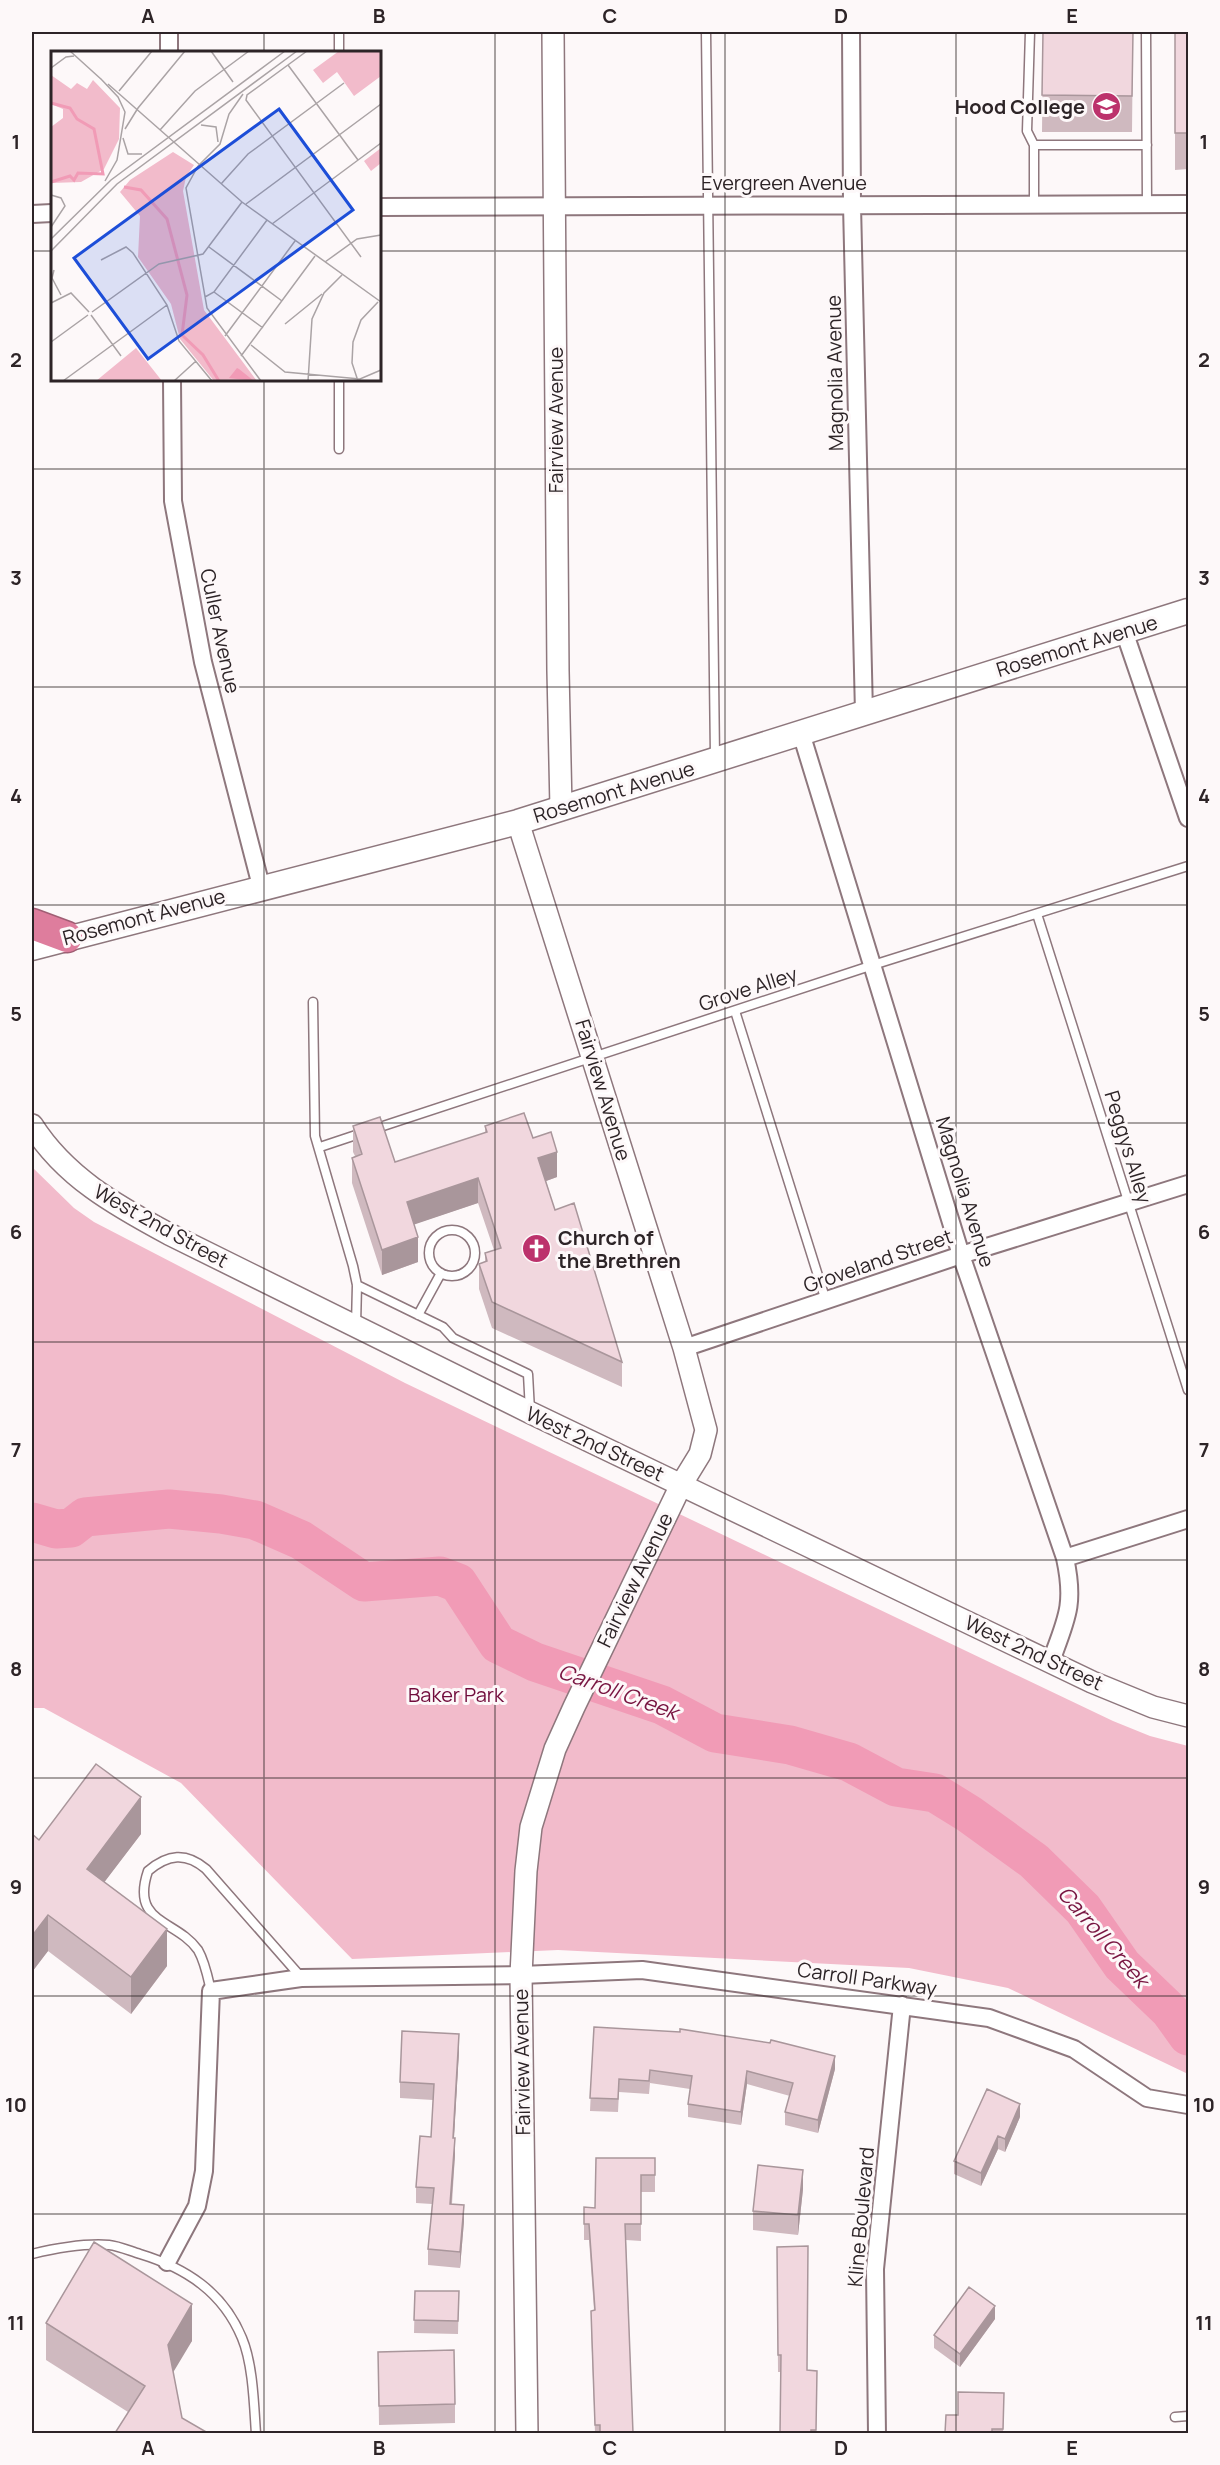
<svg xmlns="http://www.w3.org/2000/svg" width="1220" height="2465" viewBox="0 0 1220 2465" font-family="Manrope,sans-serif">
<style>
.green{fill:#f2bbcb}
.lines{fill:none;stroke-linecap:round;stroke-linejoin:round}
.river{stroke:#f19bb6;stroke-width:39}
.service-casing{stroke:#8e777d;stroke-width:11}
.minor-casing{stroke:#8e777d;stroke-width:20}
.tertiary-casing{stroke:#8e777d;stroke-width:24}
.secondary-casing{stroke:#8e777d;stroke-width:27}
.motorway-casing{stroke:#a05e74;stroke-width:33}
.service{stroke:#fff;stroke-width:8}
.minor{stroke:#fff;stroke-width:16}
.tertiary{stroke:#fff;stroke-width:21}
.secondary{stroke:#fff;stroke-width:24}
.motorway{stroke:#de7d9d;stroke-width:30}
.wall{fill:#cfb9bf}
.shaded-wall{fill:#a9969b}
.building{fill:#f1d7de;stroke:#a9969b;stroke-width:1.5}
.grid{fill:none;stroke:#2d2427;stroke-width:1.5;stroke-opacity:0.55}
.labels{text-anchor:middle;stroke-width:6;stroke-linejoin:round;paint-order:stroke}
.poi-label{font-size:20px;font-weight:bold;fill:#2d2427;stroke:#fdf8f9;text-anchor:end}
.street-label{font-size:20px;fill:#2d2427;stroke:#fdf8f9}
.park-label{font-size:20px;fill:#710c3c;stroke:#fdf8f9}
.water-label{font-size:21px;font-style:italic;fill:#781541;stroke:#fdf8f9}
.inset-river{fill:none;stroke:#f19bb6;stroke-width:3}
.inset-road{fill:none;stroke:#aaa3a5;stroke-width:1.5}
.view{fill:#1d4ed8;fill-opacity:0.15;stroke:#1d4ed8;stroke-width:3}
.inset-edge{fill:none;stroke:#2d2427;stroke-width:3}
.neatline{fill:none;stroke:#2d2427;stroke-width:2}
.grid-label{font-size:20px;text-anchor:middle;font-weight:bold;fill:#2d2427}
</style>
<rect width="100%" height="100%" fill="#fdf8f9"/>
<path class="green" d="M32,1167L74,1208L94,1222L405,1383L1113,1721L1150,1736L1188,1746V2074L1008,1988L909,1968L558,1950L352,1959L181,1783L44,1708H32Z"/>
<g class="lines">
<path class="river" d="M32,1522L56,1529L71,1528L85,1517L169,1509L221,1514L255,1520L301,1540L364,1582L440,1576L458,1583L498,1644L535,1662L662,1705L715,1733L790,1745L849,1762L896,1787L935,1793L969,1814L1034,1861L1083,1909L1122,1965L1170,2011L1188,2036"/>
<defs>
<path id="service" d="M706,32L715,757
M1030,32L1027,131L1034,145
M1146,32L1147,204
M339,52V32
M1034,204V145H1147
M339,449V380
M1037,914L1188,1390
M313,1002L315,1136L353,1266L357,1285L356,1325
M735,1011L826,1301
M374,1129L873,965L1188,866
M320,1147L362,1133
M429 1253a23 23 0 1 1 46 0a23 23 0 1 1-46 0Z
M357,1285L443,1327L453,1338L528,1374L530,1411
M418,1315L441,1273
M211,1991C208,1978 205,1962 198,1950C176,1919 130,1924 148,1871C168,1854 186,1852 206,1869L301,1977
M32,2254C57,2248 83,2243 109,2245C119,2246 130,2251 140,2254C186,2268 223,2292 242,2338C253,2364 254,2405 256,2434
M1175,2417L1188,2416"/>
<path id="minor" d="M851,32L852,205L864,713
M169,52V32
M380,207L1188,204
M32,214L52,213
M172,380L173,501L203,662L261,886
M1124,631L1188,818
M801,733L961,1255L1065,1558C1075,1604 1067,1618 1051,1661
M684,1348L961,1255L1188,1184
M1065,1558L1188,1519
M167,2262L197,2206L204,2171L211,1991L301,1978L521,1975L642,1970L989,2018L1074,2049L1147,2098L1188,2105
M877,2434L875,2269L902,2005"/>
<path id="tertiary" d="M553,32L558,671L561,808
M518,822L684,1348L706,1430L700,1454L681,1485L574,1707L555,1749L531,1827L526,1871L521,1975L527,2434
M32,1125C65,1177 115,1205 169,1234L531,1413L1092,1682L1153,1707L1188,1716"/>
<path id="secondary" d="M32,948L518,822L1188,611"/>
<path id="motorway" d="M32,924L67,937"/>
</defs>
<use href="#service" class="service-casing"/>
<use href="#minor" class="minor-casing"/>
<use href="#tertiary" class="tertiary-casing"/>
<use href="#secondary" class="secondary-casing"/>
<use href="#motorway" class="motorway-casing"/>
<use href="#service" class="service"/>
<use href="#minor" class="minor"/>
<use href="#tertiary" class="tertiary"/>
<use href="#secondary" class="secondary"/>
<use href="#motorway" class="motorway"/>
</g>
<path class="wall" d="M1043,32H1133L1132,132H1042Z
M1175,32H1188V169L1175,170Z
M353,1126L395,1162L485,1133V1126L533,1138L557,1177L546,1181L555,1210L622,1362V1387L492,1328L479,1289V1264L485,1262V1253L494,1250L478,1203L414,1224L418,1262L382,1275L352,1183V1158L355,1156L353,1152Z
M32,1834L39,1840L141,1834L104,1882L167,1966L131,2014L48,1951L32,1972Z
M594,2027L835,2069L818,2133L785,2125V2112L790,2096L747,2084L741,2125L688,2117V2104L690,2089L650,2083L649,2094L619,2092L618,2112L590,2111Z
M459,2051L454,2138L455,2155L452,2204L464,2221L460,2268L428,2265V2249L432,2204L416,2203V2187L431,2137L433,2100L400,2098V2082Z
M1020,2117L1005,2152L998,2149L981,2186L954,2174V2161Z
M655,2158V2192H641V2241L626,2240L633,2433H595L591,2327V2311L594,2310L589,2240H584V2207L595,2208Z
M803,2189L798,2235L753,2230V2211Z
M777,2247L807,2370L817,2371L816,2433H780L781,2372H778Z
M415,2291H459L458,2334L414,2333Z
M995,2319L960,2367L934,2348V2335Z
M46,2323L192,2341L128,2412L46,2360Z
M378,2352L455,2404V2423L379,2425Z
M1004,2412L1003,2433H945L958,2415Z"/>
<path class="shaded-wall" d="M557,1152V1177L538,1184V1158Z
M478,1178V1203L407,1227V1202Z
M418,1237V1262L382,1275V1250Z
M141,1797V1834L87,1905V1869Z
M48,1915V1951L32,1972V1936Z
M167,1929V1966L131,2014V1977Z
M459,2034V2051L453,2154V2138Z
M835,2056V2069L818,2133V2120Z
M747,2071V2084L741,2125V2112Z
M1020,2104V2117L1005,2152V2139Z
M998,2136V2149L981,2186V2173Z
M455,2138V2155L450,2220V2204Z
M803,2170V2189L798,2235V2215Z
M464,2205V2221L460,2268V2252Z
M192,2304V2341L168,2381V2345Z
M995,2306V2319L960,2367V2354Z"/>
<path class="building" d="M1043,32H1133L1132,96L1042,95Z
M1175,32H1188V133H1175Z
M524,1113L533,1138L551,1132L557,1152L538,1158L555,1210L574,1203L622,1362L492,1302L479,1264L487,1261L485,1253L501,1248L478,1178L407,1202L418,1237L382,1250L352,1158L362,1154L353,1126L380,1117L395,1162L487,1132L485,1126Z
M96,1764L141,1797L87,1869L167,1929L131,1977L48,1915L32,1936V1834L39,1840Z
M594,2027L680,2032V2029L770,2043L771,2040L835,2056L818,2120L785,2112L793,2083L747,2071L741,2112L688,2104L692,2076L650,2070L649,2081L619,2079L618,2099L590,2098Z
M402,2031L459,2034L453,2138H455L450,2204L464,2205L460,2252L428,2249L434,2188L416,2187L420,2136L431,2137L434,2084L400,2082Z
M987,2089L1020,2104L1005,2139L998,2136L981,2173L954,2161Z
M596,2158H655V2175H641V2224H625L633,2433H600V2425H595L591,2311L595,2310L589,2224H584V2207L595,2208Z
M758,2165L803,2170L798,2215L753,2211Z
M94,2242L192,2304L168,2345L182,2418L208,2433H115L145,2386L46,2323Z
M808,2246L807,2370L817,2371L816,2430H811V2433H780L781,2355H778L777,2247Z
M969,2287L995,2306L960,2354L934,2335Z
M415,2291H459L458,2321L414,2320Z
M454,2350L455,2404L379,2406L378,2352Z
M958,2392L1004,2393L1003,2429H992V2433H945L946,2415H958Z"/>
<path class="grid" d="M264,32V52M495,32V2434M725,32V2434M956,32V2434M32,251H52M380,251H1188M264,380V2434M32,469H1188M32,687H1188M32,905H1188M32,1123H1188M32,1342H1188M32,1560H1188M32,1778H1188M32,1996H1188M32,2214H1188"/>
<defs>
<symbol id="university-disc" viewBox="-11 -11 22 22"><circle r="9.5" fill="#bc326c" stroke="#fdf8f9"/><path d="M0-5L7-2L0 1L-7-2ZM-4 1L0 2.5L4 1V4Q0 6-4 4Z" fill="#fff"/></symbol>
<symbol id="church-disc" viewBox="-11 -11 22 22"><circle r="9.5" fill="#bc326c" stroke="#fdf8f9"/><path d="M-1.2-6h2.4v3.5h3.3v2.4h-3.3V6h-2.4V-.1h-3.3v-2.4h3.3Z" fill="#fff"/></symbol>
</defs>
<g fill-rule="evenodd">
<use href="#university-disc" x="1090" y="90" width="33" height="33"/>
<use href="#church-disc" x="520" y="1232" width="33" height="33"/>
</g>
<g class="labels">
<g class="poi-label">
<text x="1085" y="114">Hood College</text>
<text x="558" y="1245" text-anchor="start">Church of<tspan x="558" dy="23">the Brethren</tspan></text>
</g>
<g class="street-label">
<text x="784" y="190">Evergreen Avenue</text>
<text transform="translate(835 373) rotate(-91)" y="7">Magnolia Avenue</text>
<text transform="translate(556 420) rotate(-90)" y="7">Fairview Avenue</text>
<text transform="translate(220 631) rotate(78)" y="7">Culler Avenue</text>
<text transform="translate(1077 646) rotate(-17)" y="7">Rosemont Avenue</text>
<text transform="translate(614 792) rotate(-17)" y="7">Rosemont Avenue</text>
<text transform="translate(144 917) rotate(-15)" y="7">Rosemont Avenue</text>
<text transform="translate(748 989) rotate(-18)" y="7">Grove Alley</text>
<text transform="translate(603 1090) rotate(73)" y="7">Fairview Avenue</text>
<text transform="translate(1128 1147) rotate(73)" y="7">Peggys Alley</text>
<text transform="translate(965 1192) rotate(73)" y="7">Magnolia Avenue</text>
<text transform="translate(161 1226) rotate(29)" y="7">West 2nd Street</text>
<text transform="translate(878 1261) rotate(-19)" y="7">Groveland Street</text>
<text transform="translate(595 1444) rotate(25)" y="7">West 2nd Street</text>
<text transform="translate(635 1580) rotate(-64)" y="7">Fairview Avenue</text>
<text transform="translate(1034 1653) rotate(25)" y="7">West 2nd Street</text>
<text transform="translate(867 1979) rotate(8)" y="7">Carroll Parkway</text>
<text transform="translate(522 2062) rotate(-91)" y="7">Fairview Avenue</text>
<text transform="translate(861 2217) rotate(-85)" y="7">Kline Boulevard</text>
</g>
<g class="park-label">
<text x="456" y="1702">Baker Park</text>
</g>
<g class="water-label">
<text transform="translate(618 1692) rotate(20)" y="7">Carroll Creek</text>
<text transform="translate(1103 1937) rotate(49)" y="7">Carroll Creek</text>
</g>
</g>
<g transform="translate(51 51)">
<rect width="330" height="330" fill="#fdf8f9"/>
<path d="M288,0H330V25L303,45L286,21L272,32L262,19ZM0,24L20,38L26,32L36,38L42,29L69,57L68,88L53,118L30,131L0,132V76L12,67V58L0,53ZM330,97V112L320,120L313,110ZM122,101L143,114L135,126L132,140L153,259L206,330H163L129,288L120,253L87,206L89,165L69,141L79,129ZM85,297L111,330H45Z" fill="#f2bbcb"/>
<path d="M186,317L188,318L203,330L178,327Z" fill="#f19bb6"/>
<path class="inset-river" d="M0,52L19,57L26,68L43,78L52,123L27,122L23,129L19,125L0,131M73,136L90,139L116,168L136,244L131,284L152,304L168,330"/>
<path class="inset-road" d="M19,0L51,29M160,0L182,31M256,0L196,44L195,49L310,206M237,14L307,109M0,17L15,6L23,5M50,28L67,46L74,61L66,109L54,130M57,33L191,151L330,251M68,40L101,0M87,57L134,0M150,74L165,76L167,91M74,78L87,57M109,79L144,40L198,0M72,87L77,103H91M147,115L135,137L156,257L210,330M147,115L169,93L178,63L192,43M170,133L197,103L293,32M0,144L10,147L14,155L0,176M195,153L330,53M221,173L330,92M0,188L60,129L234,0M158,196L231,250M0,200L66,133L246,0M50,209L75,196L82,202L116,254L128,290L161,330M274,211L306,188L330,184M3,219L1,227L10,244M163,241L212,277M154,246L163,241L216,169M0,252L20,242L38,261M41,261L108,213L152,203L191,151M40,264L70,305M234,273L271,243M174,285L244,190M0,291L37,264M200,294L234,321L309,328L330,319M190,305L264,205M12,330L116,254M123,330L145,310M257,330L261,268L273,242L291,224M307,330L301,312L302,291L310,269L327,251"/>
<path class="view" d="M228,58L302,159L97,308L23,207Z"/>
<rect width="330" height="330" class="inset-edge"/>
</g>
<rect width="1220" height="2465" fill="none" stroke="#fdf8f9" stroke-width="66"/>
<rect x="33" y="33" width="1154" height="2399" class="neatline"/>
<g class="grid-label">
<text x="148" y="23">A</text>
<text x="379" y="23">B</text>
<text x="610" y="23">C</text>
<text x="841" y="23">D</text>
<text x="1072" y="23">E</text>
<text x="16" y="149">1</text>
<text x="1204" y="149">1</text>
<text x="16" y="367">2</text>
<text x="1204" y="367">2</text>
<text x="16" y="585">3</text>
<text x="1204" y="585">3</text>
<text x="16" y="803">4</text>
<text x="1204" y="803">4</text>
<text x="16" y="1021">5</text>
<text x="1204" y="1021">5</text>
<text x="16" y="1239">6</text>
<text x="1204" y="1239">6</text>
<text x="16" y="1457">7</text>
<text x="1204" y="1457">7</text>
<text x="16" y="1676">8</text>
<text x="1204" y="1676">8</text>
<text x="16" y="1894">9</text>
<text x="1204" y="1894">9</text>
<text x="16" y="2112">10</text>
<text x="1204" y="2112">10</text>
<text x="16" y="2330">11</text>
<text x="1204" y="2330">11</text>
<text x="148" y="2455">A</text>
<text x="379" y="2455">B</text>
<text x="610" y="2455">C</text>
<text x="841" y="2455">D</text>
<text x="1072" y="2455">E</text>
</g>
</svg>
